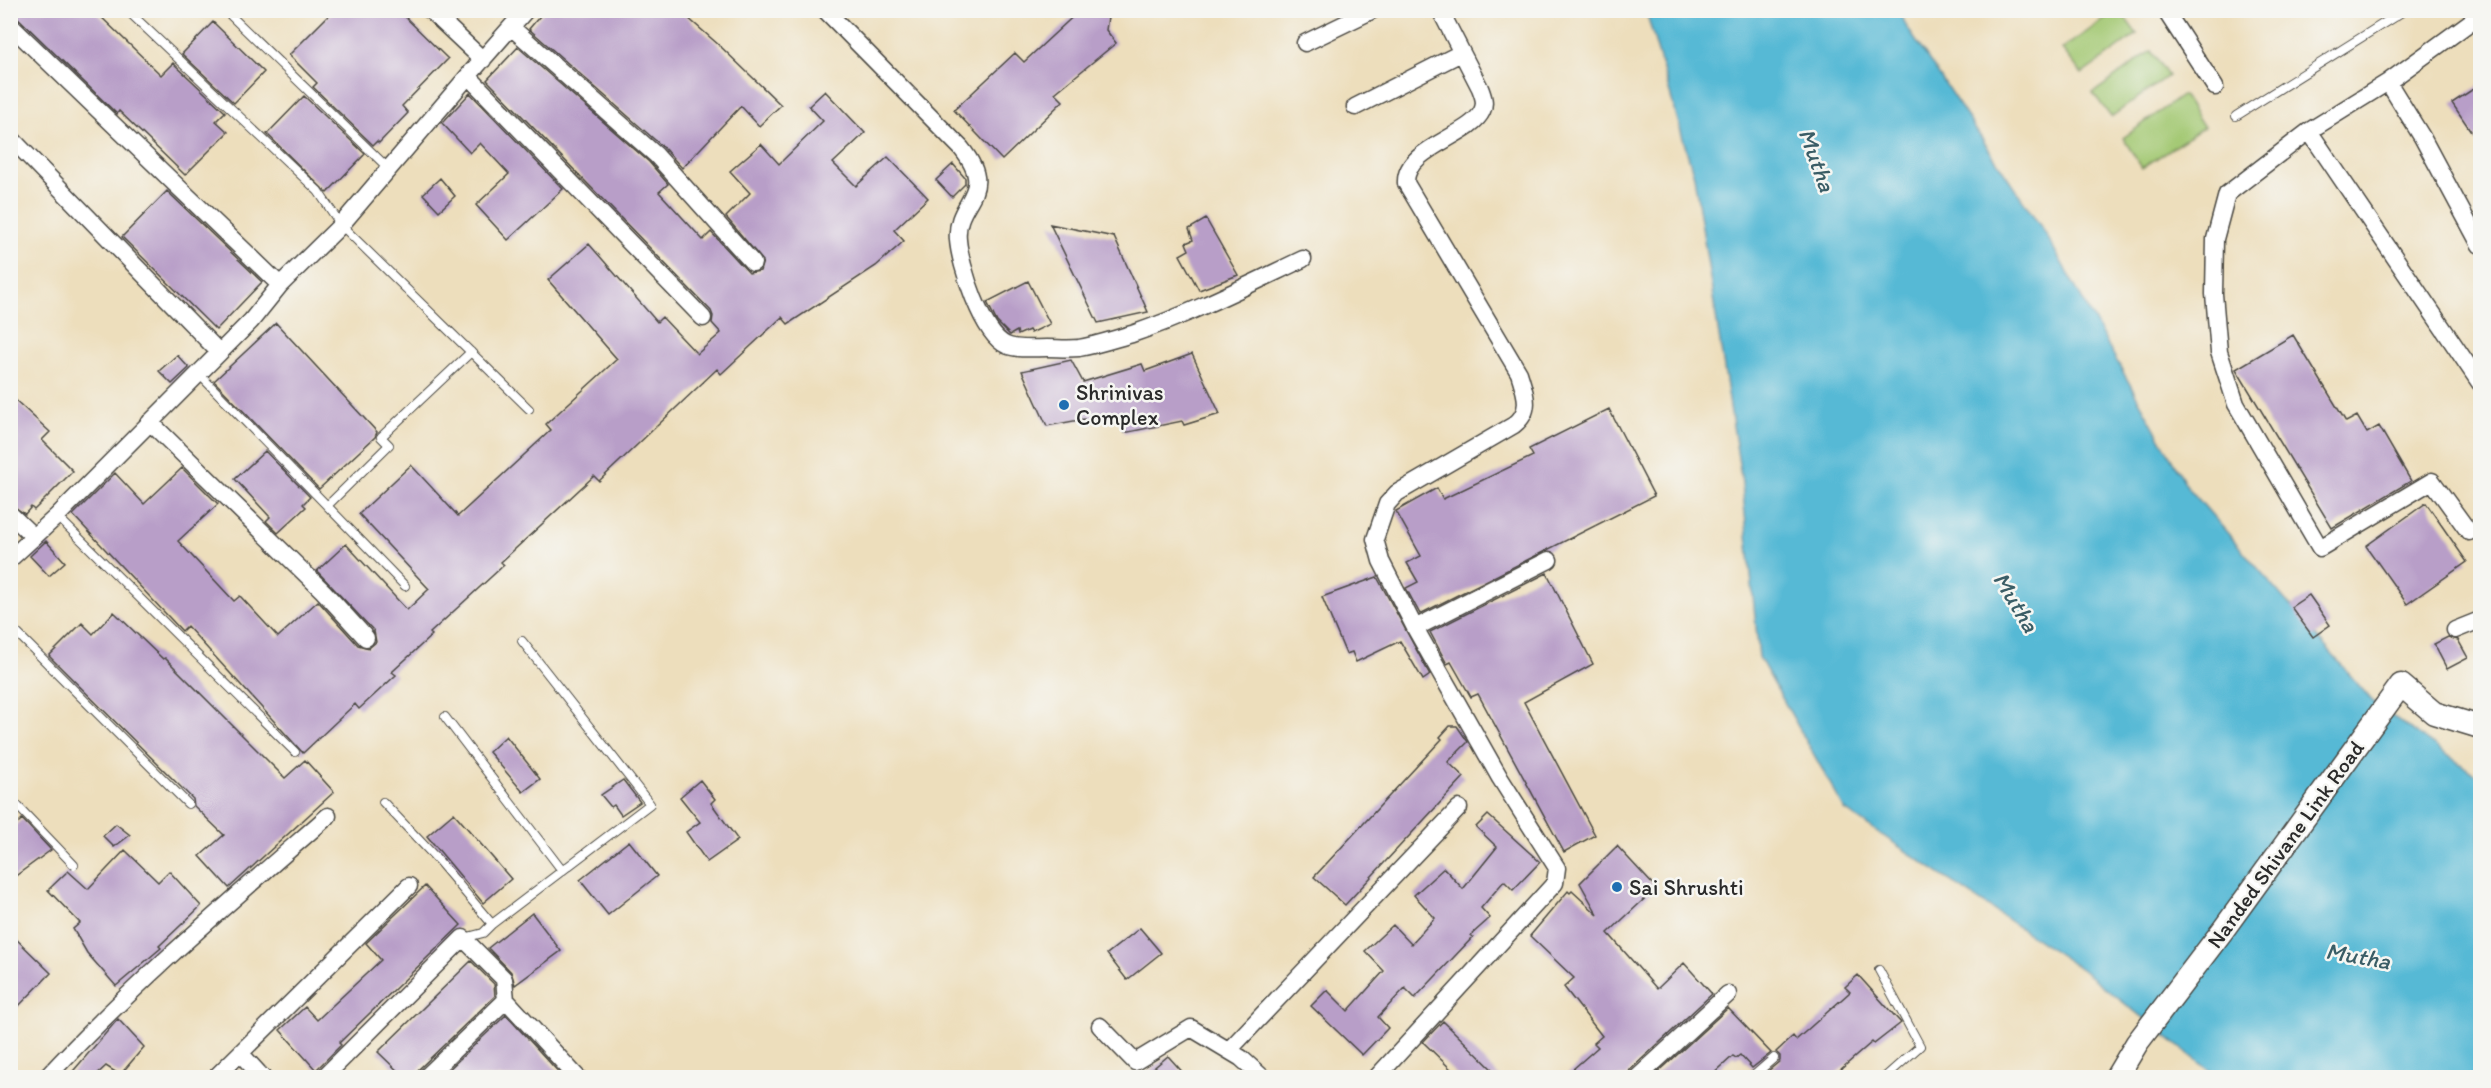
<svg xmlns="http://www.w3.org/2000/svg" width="2491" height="1088" viewBox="0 0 2491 1088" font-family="Itim,sans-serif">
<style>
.green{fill:#a4c974;stroke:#687a50;stroke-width:1.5}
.water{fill:#56b9d5;stroke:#407280;stroke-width:1.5}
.building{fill:#b89ec8}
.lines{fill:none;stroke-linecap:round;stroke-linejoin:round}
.lane-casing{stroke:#484641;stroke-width:10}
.street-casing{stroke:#484641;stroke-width:19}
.secondary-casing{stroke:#484641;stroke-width:25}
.lane{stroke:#fff;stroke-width:8}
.street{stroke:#fff;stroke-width:16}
.secondary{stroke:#fff;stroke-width:22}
.poi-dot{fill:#1f6fb2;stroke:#f6f6f2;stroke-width:2}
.labels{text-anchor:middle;stroke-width:5;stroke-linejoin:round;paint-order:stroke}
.poi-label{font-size:22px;fill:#2b2b2b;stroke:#f6f6f2;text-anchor:start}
.street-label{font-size:22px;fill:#2b2b2b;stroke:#f6f6f2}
.water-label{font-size:24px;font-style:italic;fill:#3a5d66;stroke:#f6f6f2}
</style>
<rect width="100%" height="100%" fill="#f6f6f2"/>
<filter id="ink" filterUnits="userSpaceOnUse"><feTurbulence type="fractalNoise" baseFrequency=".0167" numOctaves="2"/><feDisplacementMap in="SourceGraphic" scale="12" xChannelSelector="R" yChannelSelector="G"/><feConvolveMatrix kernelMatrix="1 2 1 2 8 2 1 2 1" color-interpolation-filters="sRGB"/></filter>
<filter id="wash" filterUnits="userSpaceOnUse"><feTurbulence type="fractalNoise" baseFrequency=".008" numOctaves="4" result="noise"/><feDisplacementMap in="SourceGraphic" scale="24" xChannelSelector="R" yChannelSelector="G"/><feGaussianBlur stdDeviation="1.35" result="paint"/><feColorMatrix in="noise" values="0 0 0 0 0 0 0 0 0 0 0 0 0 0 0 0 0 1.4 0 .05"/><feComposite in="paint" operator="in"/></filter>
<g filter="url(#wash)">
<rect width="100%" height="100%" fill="#eddebc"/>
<path class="green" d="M2117,11H2120L2137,34L2082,74L2062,49Z
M2151,51L2168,76L2111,117L2093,93Z
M2183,95L2204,127L2142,168L2123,138Z"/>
<path class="water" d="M1646,11H1900L1906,26L2045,233L2187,486L2375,704L2480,778V1077H2218L2081,969L1845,810L1759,657L1742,483L1694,176Z"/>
<g id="blocks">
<path class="building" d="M10,10H94L161,75L173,63L225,112L216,121L228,132L185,175L119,111L117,114L17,17L11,15Z
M334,10H398L448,59L402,106L408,113L379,143L377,141L373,145L313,87L317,83L289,55Z
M545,10H679L720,46L781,105L759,126L741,106L682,168L663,147L529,29Z
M1080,10H1109L1106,30L1116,43L1055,93L1063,101L1002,160L954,110L1015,53L1024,62Z
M213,22L264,72L234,103L182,54Z
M518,47L649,162L668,184L659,192L703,240L711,232L749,273L760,271L763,261L726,217L750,193L730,171L761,144L779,164L823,121L809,106L825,91L865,133L833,163L856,186L888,157L928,198L894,230L904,241L876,266L788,324L782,317L721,374L717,369L599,481L594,476L501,562L504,565L430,633L432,635L392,672L396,675L359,709L355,704L303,753L187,626L182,631L73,515L115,473L144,504L182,468L218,504L178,541L234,601L240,596L278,637L318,601L358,645L369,648L376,642L374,631L317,571L346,544L407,610L429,589L359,514L411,465L458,516L551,430L546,424L617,359L548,280L589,244L657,322L662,317L697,354L721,333L712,323L713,316L711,311L487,80Z
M2481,84V146L2452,103Z
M470,93L563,189L508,240L476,205L509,174L480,143L470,153L442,123Z
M304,96L365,154L327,193L267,134Z
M953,164L965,178V184L952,197L936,180Z
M440,178L455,196L439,211L423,194Z
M167,191L262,282L216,330L122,237Z
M1206,219L1238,275L1199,290L1180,255L1189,250L1186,243L1193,240L1189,229Z
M1050,224L1114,237L1148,312L1098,323Z
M1028,281L1050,324L1031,333L1029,330L1018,335L1017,331L1010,335L997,322L987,302Z
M276,323L377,432L375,437L319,489L214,381Z
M2293,335L2346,422L2357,416L2367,433L2379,426L2411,481L2332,528L2236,369Z
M1192,354L1220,414L1184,425L1182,421L1124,433L1118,417L1085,422L1084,419L1047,426L1022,371L1071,360L1083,382L1142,364L1145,371Z
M177,355L189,368L172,384L159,371Z
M10,395L50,432L42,440L73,471L34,510L31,507L25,514L10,504Z
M1609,409L1654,496L1420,614L1406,588L1418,582L1407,563L1421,556L1396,511L1437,488L1443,499L1533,456L1529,449Z
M265,451L310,497L303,504L306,507L278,533L266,521L270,517L235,479Z
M2426,503L2467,562L2407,604L2366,546Z
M46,541L65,562L49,576L30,556Z
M1547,573L1593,664L1524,702L1595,835L1564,852L1478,694L1471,697L1451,662L1447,664L1430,632Z
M1377,577L1430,675L1423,680L1400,641L1356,662L1352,652L1346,654L1322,597Z
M2309,595L2330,625L2313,637L2291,607Z
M114,612L163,659L165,658L285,778L305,760L334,792L229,888L200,856L224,835L194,806L193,799L49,656L82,623L93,634Z
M2448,637L2458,640L2468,658L2447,669L2434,644Z
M1450,726H1457L1468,742L1448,762L1464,777L1345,905L1314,877L1442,739L1440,737Z
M506,736L540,779L523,792L489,752Z
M623,780L640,802L621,815L614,805L611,807L601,795Z
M700,780L715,799L711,803L738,840L707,862L686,832L700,822L680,797Z
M454,813L511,879L483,903L427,836Z
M1488,815L1540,862L1513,890L1504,881L1481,908L1490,918L1471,935L1473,937L1415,998L1405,988L1378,1017L1388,1028L1362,1055L1311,1006L1327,990L1348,1011L1384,971L1365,951L1393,925L1411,944L1435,918L1414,895L1444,868L1463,889L1497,847L1476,827Z
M22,819L51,850L10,880V831Z
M116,824L130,835L114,847L103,836Z
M629,841L657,876L608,915L580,880Z
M1617,846L1656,888L1608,933L1657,989L1684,963L1712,994L1630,1070L1627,1077H1564L1598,1047L1594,1043L1602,1036L1564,987L1574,978L1530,936L1568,891L1570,893L1572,891L1598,915L1580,883Z
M125,850L158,882L169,871L201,906L159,946L161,948L116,986L87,953L73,929L80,923L48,890L68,871L88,889Z
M425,886L461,925L339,1043L341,1045L316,1070L280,1030L305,1007L317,1020L381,960L366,943Z
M532,913L561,951L515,985L511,972L488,948Z
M1140,928L1161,953L1127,980L1107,954Z
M10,933L51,973L10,1015Z
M471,961L494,984L495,996L418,1070L415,1077H404L378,1052Z
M1858,975L1901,1023L1874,1044L1872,1042L1832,1077H1761L1780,1061V1056L1776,1052L1793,1036L1796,1040L1850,992L1845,987Z
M1728,1008L1771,1053L1752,1068L1740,1055L1736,1058L1733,1056L1710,1077H1653Z
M506,1015L563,1077H441Z
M118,1019L144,1047L120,1075L106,1066L94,1077H68Z
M1443,1021L1500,1077H1459L1423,1042Z
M1168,1056L1187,1077H1143Z"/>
</g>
</g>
<g filter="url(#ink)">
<use href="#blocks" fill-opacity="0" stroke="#484641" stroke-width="1.5"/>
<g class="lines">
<defs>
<path id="lane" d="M127,10L318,191L341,225L529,409
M225,10L389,169
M2236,116L2405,10
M198,373L405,586
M327,506L389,445L381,437L471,352
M57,516L295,752
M10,626L188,804
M445,717L561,869
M10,798L74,865
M383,802L437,859L492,924L650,804L522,641
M464,938L483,933L492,924
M1879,970L1920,1046L1884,1078
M1751,1078L1774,1058"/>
<path id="street" d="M430,10L483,60
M825,10L961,148C999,195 954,199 958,240C960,265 982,334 1006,345C1018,350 1034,348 1047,348C1057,348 1068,349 1079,348C1097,345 1114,339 1132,334C1191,314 1246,286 1303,259
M2165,10L2215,87
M10,25L280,285
M511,27L656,155L753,263
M1305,43L1373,10
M468,76L703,318
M2388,82L2422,137L2480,245
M1355,107L1461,53
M2309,131L2480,383
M10,137L219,352
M150,422L323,591L366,638
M10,514L34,537
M2469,532L2432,481L2320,548L2236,404L2219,352L2214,294L2215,239L2227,194L2309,131L2388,82L2480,15
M10,559L57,516L251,321L280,285L341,225L468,76L526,10
M1415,628L1549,560
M2455,630L2480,620
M1100,1026L1135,1062L1191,1028L1241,1058L1263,1078
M1229,1050L1459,808
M241,1054L263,1078
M46,1078C133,984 232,900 328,816
M215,1078L409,886
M323,1078L463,938L504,979L506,1000L578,1078
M425,1078L506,1000
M1376,1078L1555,883L1557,868L1500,778L1415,628L1381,561L1375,539L1387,504L1397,493L1514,425C1533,410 1525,393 1519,373L1406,183C1404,148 1471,136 1482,111C1486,103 1483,96 1480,88L1440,10
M1637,1078L1728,994"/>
<path id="secondary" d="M2116,1078L2137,1043L2223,930L2401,685L2434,713L2480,727"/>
</defs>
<use href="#lane" class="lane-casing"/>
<use href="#street" class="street-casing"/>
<use href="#secondary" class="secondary-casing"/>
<use href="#lane" class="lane"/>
<use href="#street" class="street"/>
<use href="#secondary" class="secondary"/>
</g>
</g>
<g class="poi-dot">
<circle cx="1064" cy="405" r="6"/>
<circle cx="1617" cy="887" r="6"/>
</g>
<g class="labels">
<g class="poi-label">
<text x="1076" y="400">Shrinivas<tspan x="1076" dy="25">Complex</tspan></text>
<text x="1629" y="895">Sai Shrushti</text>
</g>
<g class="street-label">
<text transform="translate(2285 844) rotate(-54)" y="8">Nanded Shivane Link Road</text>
</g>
<g class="water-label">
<text transform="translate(1817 160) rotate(70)" y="8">Mutha</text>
<text transform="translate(2016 602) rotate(59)" y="8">Mutha</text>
<text transform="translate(2358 956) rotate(10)" y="8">Mutha</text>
</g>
</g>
<rect width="2491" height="1088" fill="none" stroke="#f6f6f2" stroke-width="36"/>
</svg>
